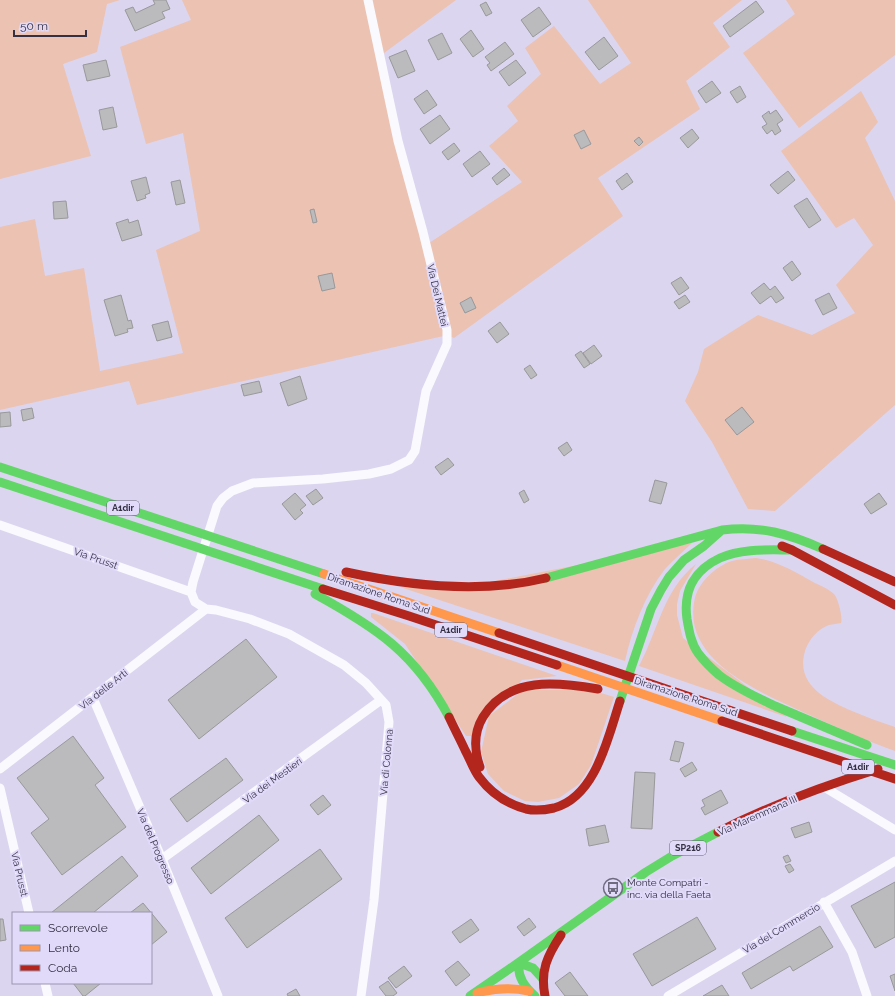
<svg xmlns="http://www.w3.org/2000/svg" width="895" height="996" viewBox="0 0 895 996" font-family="Raleway,sans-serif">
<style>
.green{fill:#ecc2b2}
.building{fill:#bbbabc;stroke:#99989a}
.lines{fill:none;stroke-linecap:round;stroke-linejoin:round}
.street{stroke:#faf9fd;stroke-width:9}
.fast{stroke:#63d668;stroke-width:9}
.slow{stroke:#ff974d;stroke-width:9}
.jam{stroke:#b3261e;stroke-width:9}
.labels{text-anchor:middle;stroke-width:4;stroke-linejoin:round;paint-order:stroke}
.shield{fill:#e1daf9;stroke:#69637a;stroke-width:1}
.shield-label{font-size:9px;font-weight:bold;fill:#353044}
.street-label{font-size:10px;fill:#353044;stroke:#e1daf9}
.poi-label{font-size:10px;fill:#353044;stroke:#e1daf9;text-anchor:start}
</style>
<rect width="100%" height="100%" fill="#dbd5f0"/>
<path class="green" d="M0,0H120L107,4L97,52L63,64L91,156L0,179Z
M182,0H456L380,56L426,245L522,182L489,146L518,121L507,106L541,74L525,48L554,26L600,84L631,63L588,0H742L713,23L730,47L686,81L700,109L598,178L623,216L454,338L448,335L137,405L129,381L0,410V227L35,219L45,276L84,268L100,371L183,353L156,250L200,231L183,133L146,144L120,47L191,20Z
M786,0H895V55L799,128L743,53L795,14Z
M861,91L878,122L865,138L895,201V405L775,511L748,509L712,442L685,401L698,372L704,349L758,315L812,335L855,313L836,285L873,245L854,218L836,228L781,151Z
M692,543C683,552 673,560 665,569C645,595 632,629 625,661L400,587L453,589Z
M756,558C777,561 795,572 813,582C819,585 829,589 834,594C838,598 843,618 841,623C837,624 833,624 829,625C818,629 809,639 805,651C795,685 827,700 852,711C866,717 880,722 895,727V751C864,740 835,726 805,713C761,692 680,661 695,598C699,582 716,566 732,561C740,559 749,559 756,558Z
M696,564L680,591L677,604V615L683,638L787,717L639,666C658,631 663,590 696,564Z
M371,613H373L557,676L522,680L471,736H466L405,644L371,617Z
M523,690H591L614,697L591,765L579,784L559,798L538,802L525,801L504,791L488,774L481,752L489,716Z"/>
<path class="building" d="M153,0H166L170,9L162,12L165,18L135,31L125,10L133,7L136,13L155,4Z
M756,1L764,12L730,37L723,26Z
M486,2L492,13L486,16L480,5Z
M539,7L551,24L533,37L521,20Z
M471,30L484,49L473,57L460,39Z
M442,33L452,53L438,60L428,40Z
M604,37L618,56L599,70L585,52Z
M505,42L514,54L491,71L487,65L490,63L485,57Z
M406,50L415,71L398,78L389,57Z
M106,60L110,76L87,81L83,65Z
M516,60L526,73L509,86L499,72Z
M712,81L721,93L706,103L698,91Z
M740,86L746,97L737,103L730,92Z
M427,90L437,105L424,114L414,99Z
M113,107L117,127L103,130L99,110Z
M776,110L783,120L777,124L781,131L775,135L772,130L767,134L762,127L767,124L762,116L769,111L770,114Z
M440,115L450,129L430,144L420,129Z
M692,129L699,138L688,148L680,138Z
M584,130L591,144L581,149L574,135Z
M639,137L643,142L639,146L634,141Z
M454,143L460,151L448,160L442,152Z
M480,151L490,164L472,177L463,164Z
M504,168L510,175L497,185L492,178Z
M788,171L795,180L778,194L770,185Z
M627,173L633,182L622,190L616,181Z
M146,177L150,193L145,195L146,198L137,201L131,181Z
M180,180L185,203L176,205L171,182Z
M807,198L821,220L809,228L794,206Z
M66,201L68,218L54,219L53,202Z
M314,209L317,222L313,223L310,210Z
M128,219L129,223L138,220L142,235L122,241L116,223Z
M792,261L801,274L792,281L783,268Z
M332,273L335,288L322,291L318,276Z
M681,277L689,288L679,295L671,283Z
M764,283L770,290L775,286L784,298L776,303L771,296L760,304L751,293Z
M829,293L837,308L823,315L815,300Z
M121,295L128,321L131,320L133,328L127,329L128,332L115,336L104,300Z
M685,295L690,302L679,309L674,302Z
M471,297L476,308L465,313L460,303Z
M168,321L172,337L157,341L152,325Z
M500,322L509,334L497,343L488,331Z
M594,345L602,356L591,364L583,353Z
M581,351L590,364L584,368L575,355Z
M530,365L537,375L531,379L524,369Z
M300,376L307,399L288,406L280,383Z
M259,381L262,392L244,396L241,385Z
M742,407L754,422L737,435L725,420Z
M32,408L34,418L23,421L21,410Z
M10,412L11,426L0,427V413Z
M567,442L572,450L564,456L558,448Z
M448,458L454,465L441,475L435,467Z
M655,480L667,483L661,504L649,501Z
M316,489L323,498L313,505L306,496Z
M524,490L529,500L524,503L519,493Z
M295,493L306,505L300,510L303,513L295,520L282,504Z
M879,493L887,504L871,514L864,504Z
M246,639L277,677L199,739L168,700Z
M73,736L104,778L95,785L126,827L62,875L31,833L49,819L17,778Z
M675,741L684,743L679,762L670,760Z
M226,758L243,780L187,822L170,799Z
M692,762L697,770L685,777L680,769Z
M635,772L655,773L652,829L631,828Z
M721,790L728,803L705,815L701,808L705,806L702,800Z
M323,795L331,805L318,815L310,805Z
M259,815L279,840L211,894L191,868Z
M809,822L812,832L795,838L791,828Z
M605,825L609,842L589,846L586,829Z
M320,849L342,879L247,948L225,918Z
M788,855L791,861L786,863L783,857Z
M122,856L138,876L93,913H51Z
M790,864L794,870L789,873L785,866Z
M895,882V937L875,948L851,906Z
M143,903L167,932L151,945V913H130Z
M697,917L716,949L652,986L633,954Z
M529,918L536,927L524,936L517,927Z
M0,919H3L6,940L0,941Z
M471,919L479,930L460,943L452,932Z
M820,926L833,947L793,971L790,966L751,989L742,973Z
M458,961L470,975L456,986L445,971Z
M404,966L412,976L396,988L388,978Z
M570,972L588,996H565L555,983Z
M895,974V991L890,976Z
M388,981L397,993L393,996H386L379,987Z
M73,983H101L85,996H83Z
M722,985L729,996H703Z
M296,989L300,996H288L287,994Z"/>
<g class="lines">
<path class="street" d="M0,525L191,592
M93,698L162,859L218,996
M0,769L206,609
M824,787L895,830
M0,788L29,913
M162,859L381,700
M824,902L852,952L867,996
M45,983L48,996
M361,996L374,900L389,722L386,705L366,683L344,665L289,634L250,619L216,610L206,609L195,602L191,592L193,582L217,506L223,498L232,491L253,483L323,479L369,474L391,469L409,460L415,451L426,391L447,344V330L423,232L398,141L368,0
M668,996L895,861"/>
<path class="fast" d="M0,467L324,574
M0,482L323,589
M792,550C769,550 742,548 720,558C694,570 683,591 687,619C689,631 691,643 698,653C704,661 712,669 719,675C736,688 756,697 775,706C805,719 836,732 867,745
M546,578L722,530C760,525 789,534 823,549
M315,594C377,628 415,653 449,717
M620,701L651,609L661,590L669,577L684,560L704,546L722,530
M792,731L895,765
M470,996L518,963L646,872L672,856L718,832
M535,996C525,987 517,977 519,963L533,968L543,979"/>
<path class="slow" d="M324,574L499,633
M557,665L722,721
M477,993C495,988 511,987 529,991"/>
<path class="jam" d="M782,546L792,550L895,605
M823,549L895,582
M346,572C410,586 481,594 546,578
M323,589L409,616L557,665
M499,633L792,731
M449,717C454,728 460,739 465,750C470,759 473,769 479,777C491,793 507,804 526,809C535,811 545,810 554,808C596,797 608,737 620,701
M722,721L895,779
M480,767C474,750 474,732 483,717C508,676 557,682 598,689
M718,832C769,806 823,786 878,769
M545,996C540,971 547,956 561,935"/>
</g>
<defs>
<symbol id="bus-ring" viewBox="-11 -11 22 22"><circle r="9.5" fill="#e1daf9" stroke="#6f6a80" stroke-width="1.5"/><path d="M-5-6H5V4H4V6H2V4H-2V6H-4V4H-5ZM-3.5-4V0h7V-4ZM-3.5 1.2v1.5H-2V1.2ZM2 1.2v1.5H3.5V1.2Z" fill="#6f6a80"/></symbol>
</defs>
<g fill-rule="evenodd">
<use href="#bus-ring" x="602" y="877" width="22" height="22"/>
</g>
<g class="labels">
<g class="shield">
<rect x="107" y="501" width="32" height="14" rx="3"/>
<rect x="435" y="623" width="32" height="14" rx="3"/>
<rect x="842" y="760" width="32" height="14" rx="3"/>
<rect x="670" y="841" width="36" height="14" rx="3"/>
</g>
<g class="shield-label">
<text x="123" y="511">A1dir</text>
<text x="451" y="633">A1dir</text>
<text x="858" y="770">A1dir</text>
<text x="688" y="851">SP216</text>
</g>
<g class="street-label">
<text transform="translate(438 295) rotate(77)" y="4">Via Dei Mattei</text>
<text transform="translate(96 558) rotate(19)" y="4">Via Prusst</text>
<text transform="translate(379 593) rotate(19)" y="4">Diramazione Roma Sud</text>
<text transform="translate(103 689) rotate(-38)" y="4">Via delle Arti</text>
<text transform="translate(686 696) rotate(18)" y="4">Diramazione Roma Sud</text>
<text transform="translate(386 762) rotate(-85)" y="4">Via di Colonna</text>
<text transform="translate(272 780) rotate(-36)" y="4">Via dei Mestieri</text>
<text transform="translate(757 815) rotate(-24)" y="4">Via Maremmana III</text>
<text transform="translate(156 846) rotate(67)" y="4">Via del Progresso</text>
<text transform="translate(20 874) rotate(77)" y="4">Via Prusst</text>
<text transform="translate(781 928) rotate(-31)" y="4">Via del Commercio</text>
</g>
<g class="poi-label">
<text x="627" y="886">Monte Compatri -<tspan x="627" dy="12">inc. via della Faeta</tspan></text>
</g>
</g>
<rect x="12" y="912" width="140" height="72" fill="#e1daf9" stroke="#9c96b1"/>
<rect x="20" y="925" width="20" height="6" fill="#63d668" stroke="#9c96b1"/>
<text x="48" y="932" font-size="12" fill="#353044">Scorrevole</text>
<rect x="20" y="945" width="20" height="6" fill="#ff974d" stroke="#9c96b1"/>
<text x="48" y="952" font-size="12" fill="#353044">Lento</text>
<rect x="20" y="965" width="20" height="6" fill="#b3261e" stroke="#9c96b1"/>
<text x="48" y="972" font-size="12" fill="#353044">Coda</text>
<path d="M14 30v6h72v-6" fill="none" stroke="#353044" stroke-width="2"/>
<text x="20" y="30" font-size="12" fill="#353044" stroke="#e1daf9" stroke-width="3" paint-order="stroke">50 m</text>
</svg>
